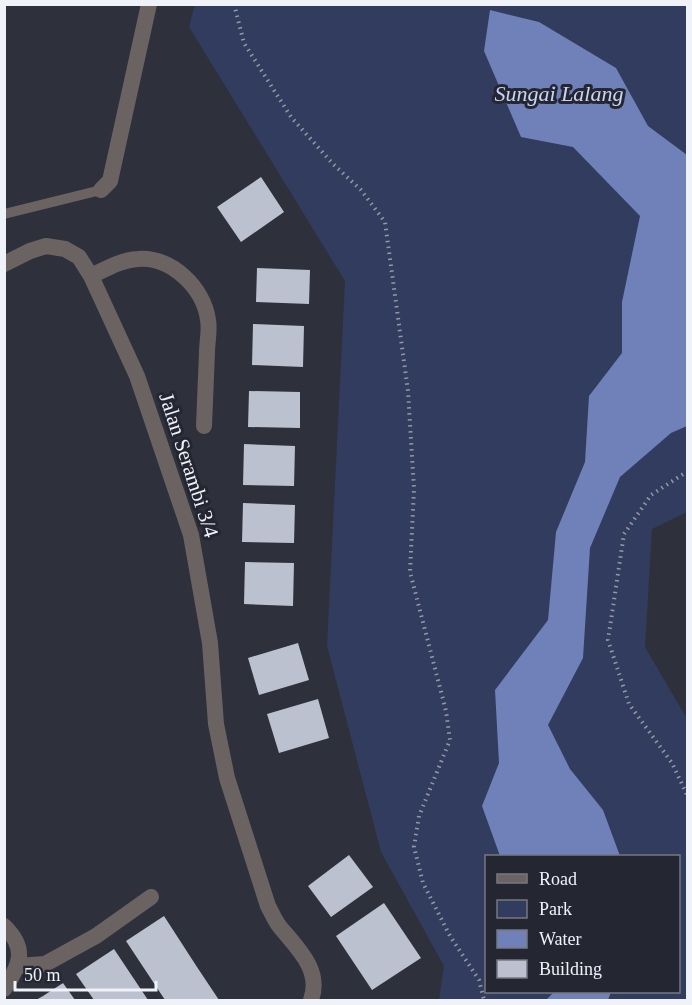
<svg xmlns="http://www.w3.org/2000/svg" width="692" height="1005" viewBox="0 0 692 1005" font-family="Georgia,serif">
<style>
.green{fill:#313c5e;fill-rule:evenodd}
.water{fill:#6f81b8}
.building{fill:#bcc1cf}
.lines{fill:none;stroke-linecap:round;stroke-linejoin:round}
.path{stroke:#9699a2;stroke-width:4;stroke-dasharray:1.5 4.5;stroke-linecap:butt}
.service{stroke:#6a6362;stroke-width:10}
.minor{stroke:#6a6362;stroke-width:16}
.labels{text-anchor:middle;stroke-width:6;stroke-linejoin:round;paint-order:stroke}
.street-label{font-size:21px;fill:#f0f2fa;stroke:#242732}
.water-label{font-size:22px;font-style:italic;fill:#c9d4f5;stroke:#242732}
</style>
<rect width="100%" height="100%" fill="#2e313c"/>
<path class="green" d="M195,4L687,5V512L652,529L645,647L687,719V1000H439L444,966L381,852L327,646L345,281L189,27ZM486,856H678V992H486Z"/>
<path class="water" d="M490,10L539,22L616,68L648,126L687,155V426L671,433L620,477L590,548L583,658L548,725L570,769L603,810L620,856H500L482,806L499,763L495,690L548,620L556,532L585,462L589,396L622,353V302L640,216L573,147L521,137L484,51Z
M554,992H611L608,1000H546Z"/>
<path class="building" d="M261,177L284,212L241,242L217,207Z
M257,268L310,270L309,304L256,302Z
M253,324L304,326L303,367L252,365Z
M249,391L300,392V428L248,427Z
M244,444L295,446L294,486L243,485Z
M243,503L295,505L294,543L242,542Z
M245,562L294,563L293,606L244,604Z
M298,643L309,680L259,695L248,658Z
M318,699L329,738L279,753L267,714Z
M349,855L373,887L331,917L308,886Z
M384,903L421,958L372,990L336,936Z
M164,916L197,967L219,1000H165L126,941Z
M114,949L148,1000H94L76,974Z
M63,983L75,1000H36L43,996Z"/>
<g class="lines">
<path class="path" d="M234,4L244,43L291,117L333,164L361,190L385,222L408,391L414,489L410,572L446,711L450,740L419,816L414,847L423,883L450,936L479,980L484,1000
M688,471L651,495L624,534L608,640L629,704L672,763L688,797"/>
<path class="service" d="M4,214L101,190"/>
<path class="minor" d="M101,190L110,181L149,4
M4,264L30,251L46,246L65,249L79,257L91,276L137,376L191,535L210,643L216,724L227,778L268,906C272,913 275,921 280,927C297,948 322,970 311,1000
M91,276C106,269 121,260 138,259C171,256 204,288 208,320C210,330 207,342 207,352C206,377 205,401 204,426
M4,926C27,948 21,964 4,989
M18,966L45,964L96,936L151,897"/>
</g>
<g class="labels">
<g class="street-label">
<text transform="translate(189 465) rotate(72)" y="7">Jalan Serambi 3/4</text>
</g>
<g class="water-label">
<text x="559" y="101">Sungai Lalang</text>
</g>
</g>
<rect width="692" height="1005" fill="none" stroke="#f0f2fa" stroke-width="12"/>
<rect x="485" y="855" width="195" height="138" fill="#242732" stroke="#767882" stroke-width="1.5"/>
<rect x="497" y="874" width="30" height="9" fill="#6a6362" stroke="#767882" stroke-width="1.5"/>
<text x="539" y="885" font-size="18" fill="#f0f2fa">Road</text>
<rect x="497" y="900" width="30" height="18" fill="#313c5e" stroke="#767882" stroke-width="1.5"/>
<text x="539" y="915" font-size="18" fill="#f0f2fa">Park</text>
<rect x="497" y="930" width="30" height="18" fill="#6f81b8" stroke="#767882" stroke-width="1.5"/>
<text x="539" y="945" font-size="18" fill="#f0f2fa">Water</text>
<rect x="497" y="960" width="30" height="18" fill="#bcc1cf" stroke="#767882" stroke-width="1.5"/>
<text x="539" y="975" font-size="18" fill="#f0f2fa">Building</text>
<path d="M15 981v9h141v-9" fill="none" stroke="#f0f2fa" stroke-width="3"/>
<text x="24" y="981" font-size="18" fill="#f0f2fa" stroke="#242732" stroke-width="4.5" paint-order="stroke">50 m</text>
</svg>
